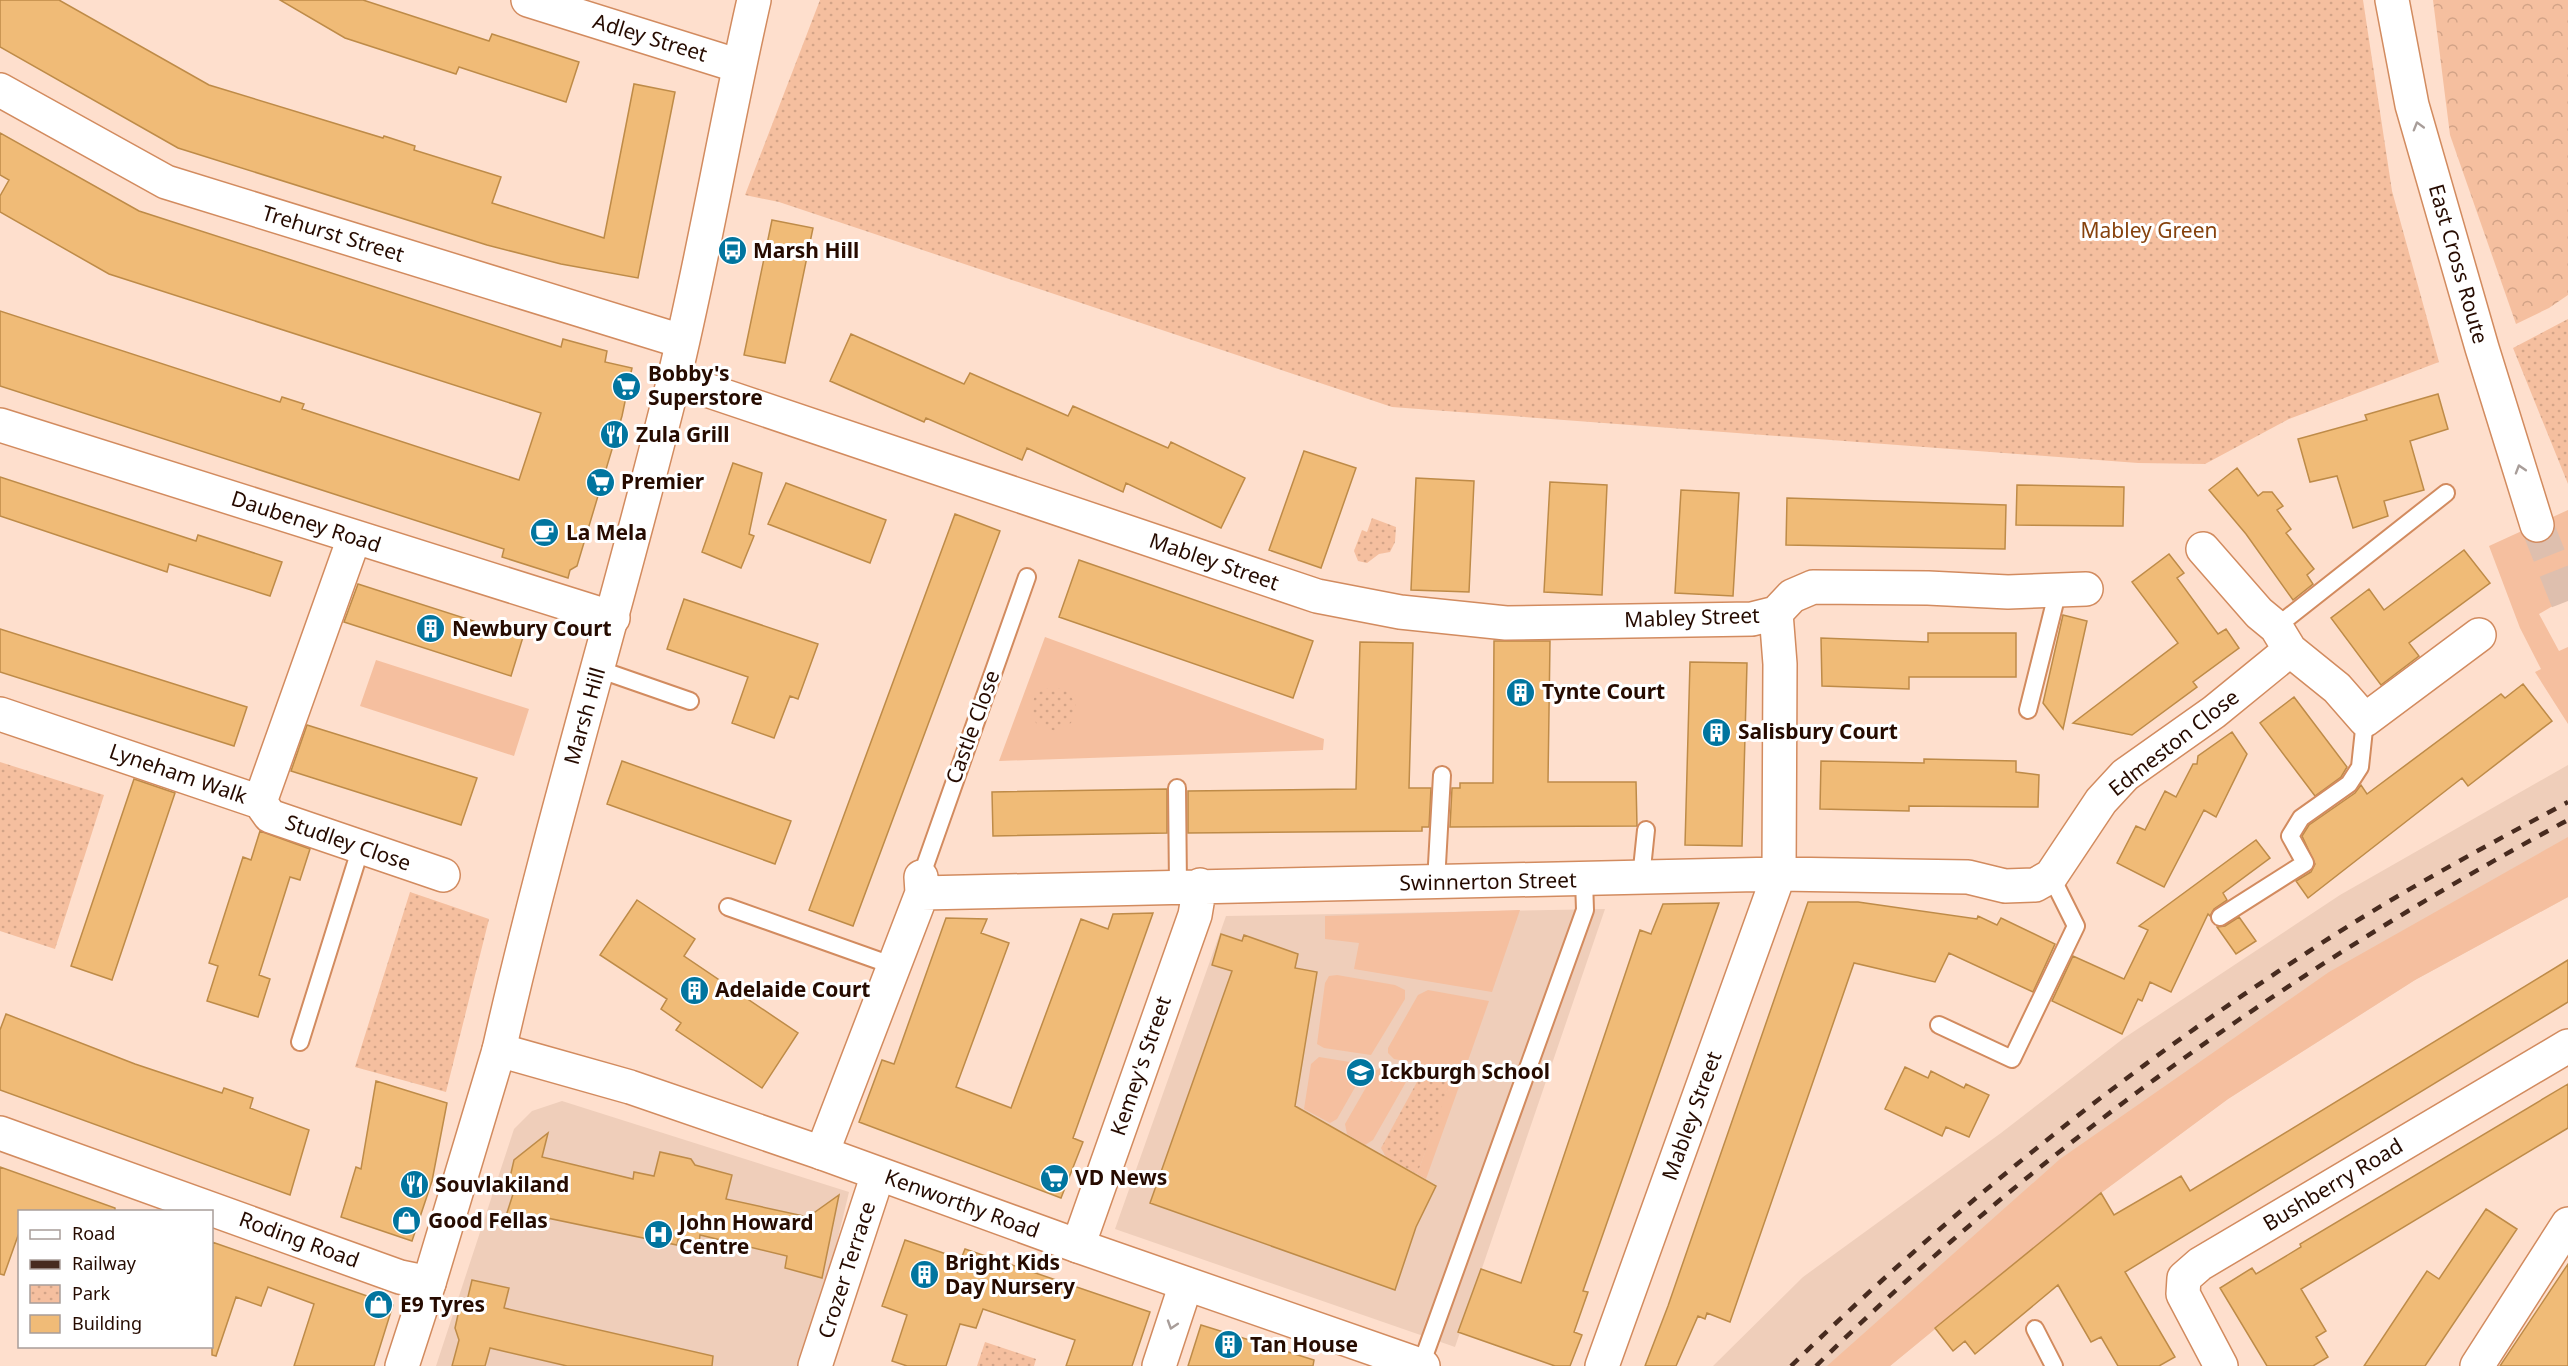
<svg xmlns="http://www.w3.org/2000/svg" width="2568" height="1366" viewBox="0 0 2568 1366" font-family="'Noto Sans',sans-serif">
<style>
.built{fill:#efceba}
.grass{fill:#f5bf9f}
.forest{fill:url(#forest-crowns)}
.park{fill:url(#park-dots)}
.building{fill:#f0bb77;stroke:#be8b48;stroke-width:1.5}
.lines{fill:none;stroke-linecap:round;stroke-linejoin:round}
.highway-tunnel{stroke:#debfae;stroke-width:33;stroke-dasharray:33 16;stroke-linecap:butt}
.lane-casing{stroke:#d28b5f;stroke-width:20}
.street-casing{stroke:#d28b5f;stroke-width:36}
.secondary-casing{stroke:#d28b5f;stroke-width:36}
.highway-casing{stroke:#d28b5f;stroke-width:36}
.lane{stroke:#fff;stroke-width:16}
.street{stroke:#fff;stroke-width:33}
.secondary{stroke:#fff;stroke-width:33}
.highway{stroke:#fff;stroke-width:33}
.rail{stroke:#472b1f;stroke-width:4.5;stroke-dasharray:10 10;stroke-linecap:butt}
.oneway{stroke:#a89d99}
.labels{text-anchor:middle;stroke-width:6;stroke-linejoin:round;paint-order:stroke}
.street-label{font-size:21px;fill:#260b00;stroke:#fff}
.park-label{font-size:21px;fill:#86420d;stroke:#fff}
.poi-label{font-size:21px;font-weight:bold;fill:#260b00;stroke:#fff;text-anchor:start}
</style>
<defs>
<pattern id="forest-crowns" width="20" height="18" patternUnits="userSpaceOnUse" patternTransform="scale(1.5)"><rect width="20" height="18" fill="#f5bf9f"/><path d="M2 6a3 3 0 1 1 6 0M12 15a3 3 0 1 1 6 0" fill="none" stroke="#d2a387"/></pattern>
<pattern id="park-dots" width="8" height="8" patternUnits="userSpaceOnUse" patternTransform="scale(1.5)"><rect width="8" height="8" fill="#f5bf9f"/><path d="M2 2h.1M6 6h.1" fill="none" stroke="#d2a387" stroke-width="1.8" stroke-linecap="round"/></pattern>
</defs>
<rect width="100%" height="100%" fill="#fedfcd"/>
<path class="built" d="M2568,765V897L2415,980L2228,1099L2101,1193L1890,1366H1713L1803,1277L2001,1133L2124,1038L2340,895Z
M1605,909L1455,1347L1115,1229L1226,916Z
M562,1101L849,1192L807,1366H436L514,1129L532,1111Z"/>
<path class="grass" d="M2568,510V597L2539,614L2559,651L2568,647V724L2535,672L2541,669L2520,628L2489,546Z
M1045,637L1324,739L1323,750L999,761Z
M376,660L529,709L514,756L360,706Z
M2568,837V897L2415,980L2228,1099L2101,1193L1890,1366H1827L2060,1159L2329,972Z
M1520,910L1492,992L1354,969L1359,943L1325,939V916Z
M1337,975L1395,985L1405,990V999L1371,1055L1324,1048L1317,1044L1325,983L1329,976Z
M1428,990L1489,1001L1464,1072L1394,1059L1388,1053V1048L1418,995Z
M1319,1057L1356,1063L1362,1068V1075L1337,1119L1330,1123L1304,1109L1311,1064Z
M1383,1068L1405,1075L1406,1082L1373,1140L1365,1145L1347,1134L1345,1124L1376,1070Z
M1451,1079L1461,1081L1426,1179L1417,1174L1434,1128L1438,1130L1437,1117Z"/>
<path class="forest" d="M2433,0H2568V295L2549,308L2516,324L2450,135Z"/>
<path class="park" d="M820,0H2363L2392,191L2439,362L2289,419L2205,464L2138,463L1392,407L779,202L745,195Z
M2568,319V484L2513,348Z
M1372,518L1396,527L1395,542L1390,552L1379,554L1367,563L1358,561L1354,551L1362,530L1367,532Z
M1051,687L1067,690L1076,705L1071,723L1056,731L1038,726L1029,712L1036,693Z
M0,762L104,795L55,949L0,931Z
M410,892L489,919L446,1092L355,1067Z
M1425,1075L1451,1079L1438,1117L1441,1119L1438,1130L1434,1129L1417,1174L1386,1157L1381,1148L1417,1082Z
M985,1342L1036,1359L1034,1366H977Z"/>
<path class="building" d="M0,0H59L209,85L383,138L384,136L415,146L414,150L501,177L492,203L604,238L634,84L675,92L638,278L561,264L487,245L178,148L0,47Z
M280,0H363L489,41L492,34L579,62L566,102L459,67L456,74L345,38Z
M0,133L139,211L561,347L563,339L607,351L605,362L632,368L622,416L577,566L570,570L568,578L502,557L504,549L0,386V311L280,402L282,397L304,404L302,409L519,480L541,413L109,274L0,212V196L9,180L0,175Z
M772,220L813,228L785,363L744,355Z
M851,334L964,384L970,373L1068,416L1073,406L1168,448L1171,442L1245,478L1221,528L1126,483L1123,492L1027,448L1022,460L926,418L924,422L830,381Z
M2438,394L2448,429L2410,441L2424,490L2384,501L2388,516L2353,528L2337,476L2310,482L2298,439L2367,420L2365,415Z
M1304,451L1356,468L1321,568L1269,550Z
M733,463L762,473L749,534L754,536L741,568L702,552Z
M2237,468L2258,496L2263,492H2272L2283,506L2277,510L2291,529L2286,533L2314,569L2307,575L2313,584L2293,600L2246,534L2209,490Z
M0,477L196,541L198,535L282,562L270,596L169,564L167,572L0,516Z
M1416,478L1474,481L1469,592L1411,590Z
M1550,482L1607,485L1602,595L1544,592Z
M786,483L886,520L870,563L768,524Z
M2017,485L2124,487L2123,526L2016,525Z
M1681,490L1739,493L1733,596L1675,593Z
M1787,498L2006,505L2005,549L1786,545Z
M955,514L1000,531L853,926L809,910Z
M2464,550L2490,583L2409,643L2419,656L2381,685L2331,618L2369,589L2384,610Z
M2169,554L2184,573L2177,578L2218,634L2226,629L2239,648L2193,682L2197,687L2132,735L2073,723L2178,643L2132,582Z
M1079,560L1313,641L1293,698L1059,617Z
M358,584L523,637L511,676L344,622Z
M684,599L818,644L798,699L790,696L774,738L732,723L748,677L667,649Z
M2063,615L2087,621L2063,729L2043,703Z
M0,629L247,707L234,746L0,672Z
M1928,633H2016V677H1909V689L1822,686L1821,638L1928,642Z
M1494,641H1550L1548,782H1636L1637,826L1450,827L1452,788H1460V783H1493Z
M1360,642L1413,643L1409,788H1431L1429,827H1422V831L1188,833V791L1356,789Z
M1690,662L1747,663L1742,846L1685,845Z
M2523,684L2552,721L2468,786L2462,778L2308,898L2296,881L2311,872L2315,864L2302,836L2309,825L2355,793L2361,785L2367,794L2501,694L2505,698Z
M2294,697L2347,767L2341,777L2315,796L2260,723Z
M307,725L477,778L461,825L291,771Z
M2232,732L2247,754L2216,817L2204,810L2164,887L2117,863L2136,826L2145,830L2165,791L2176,797L2193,764H2197L2198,756Z
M1924,759L2016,761V772L2039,775L2038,807L1909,806V811L1820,809L1821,761L1924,763Z
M622,761L791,821L775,864L607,804Z
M134,779L175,793L112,980L71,966Z
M1167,789V833L993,836L992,792Z
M260,831L310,849L300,880L290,877L259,975L270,979L258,1017L207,1001L218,966L209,963L243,857L251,860Z
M2256,840L2270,858L2223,893L2227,900L2214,909L2210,916L2208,914L2171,992L2150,982L2142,1001L2138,999L2122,1034L2052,1001L2073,956L2124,979L2148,930L2139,926Z
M637,900L695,939L684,956L798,1033L762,1088L676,1030L681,1023L661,1009L667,999L600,955Z
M1808,902H1858L1977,919L1978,916L1997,925L2001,918L2055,944L2033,992L1949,953L1935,982L1854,963L1730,1322L1707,1313L1705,1319L1698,1316L1676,1366H1645L1668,1306Z
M1719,903L1583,1291L1588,1292L1574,1332L1582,1335L1570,1366H1555L1458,1332L1481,1269L1521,1283L1640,930L1651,934L1663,904Z
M1153,913L1073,1138L1083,1142L1061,1198L859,1122L882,1060L894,1064L946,918L987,919L981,933L1009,943L956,1087L1011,1108L1081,919L1108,929L1113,914Z
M2239,917L2256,941L2236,954L2217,927L2225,926Z
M1221,934L1242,941L1244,935L1298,954L1295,968L1317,972L1295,1106L1436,1186L1416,1227L1395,1290L1150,1203L1232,971L1212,965Z
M2568,960V1002L2125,1272L2175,1357L2159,1366H2118L2101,1337L2091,1342L2058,1285L1975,1354L1965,1341L1953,1351L1935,1328L2101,1193L2114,1215L2181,1176L2190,1191Z
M6,1014L135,1064L222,1093L224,1088L253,1098L250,1108L309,1130L290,1195L0,1090V1030Z
M1905,1067L1928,1078L1931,1071L1964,1088L1966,1084L1989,1095L1969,1137L1946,1127L1942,1136L1885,1109Z
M376,1081L447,1103L432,1181L412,1241L341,1217L356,1167L361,1169Z
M2568,1084V1128L2301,1289L2326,1331L2316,1337L2328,1357L2313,1366H2267L2220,1288L2252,1268L2256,1274L2301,1247L2300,1244Z
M548,1133L542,1157L633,1179L634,1172L654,1176L660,1152L691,1159L695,1165L732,1175L726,1199L808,1217L839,1195L822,1278L785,1268L787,1256L700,1235L699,1244L678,1240L677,1245L547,1218L546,1224L506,1216L514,1191L508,1186L514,1160Z
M0,1167L115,1208V1212H20V1230L4,1275L0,1274Z
M2486,1209L2517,1229L2425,1366H2364L2427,1271L2439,1279Z
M905,1240L961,1259L965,1249L1150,1312L1132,1366H1066L1075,1340L983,1309L976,1328L960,1324L946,1366H907L892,1361L907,1315L882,1306Z
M212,1242L393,1305L374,1366H294L314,1304L268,1287L261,1306L236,1297L216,1356L212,1355Z
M2568,1264V1366H2500Z
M472,1280L509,1288L504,1308L713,1356L712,1366H567L490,1348L485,1366H452L459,1340L455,1328L459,1310L467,1301Z
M1201,1325L1314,1360L1313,1366H1188Z"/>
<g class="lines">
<path class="highway-tunnel" d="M2537,525L2568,603"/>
<defs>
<path id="lane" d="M2276,627L2446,493
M598,669L690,701
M2028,710L2058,590
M1177,788L1178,886
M921,877L1027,577
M1641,878L1646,830
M1436,882L1442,775
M728,907L894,966
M2220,917L2305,863L2290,836L2301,818L2349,784L2360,767L2365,720
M1939,1025L2012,1059L2076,926L2051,876
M300,1042L361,847
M2035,1329L2054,1366
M1421,1365L1585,910L1584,880"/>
<path id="street" d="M528,0L739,66
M0,90L166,182L681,341
M674,379L1317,596L1400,612L1506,623L1752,619L1776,613L1780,664L1779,874L1602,1366
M0,425L613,618
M2203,549L2259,613L2276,627L2290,650L2337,688L2365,720L2479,635
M1776,613L1792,596L1813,587L1928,588L2008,592L2086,589
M0,714L260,802
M260,802L354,538
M260,802L270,816L443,875
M922,893L1779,874L1968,877L2005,886L2035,885L2051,876L2101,801L2125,775L2214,712L2290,650
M0,1133L400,1277L429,1283
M822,1153L922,893L921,877
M1078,1246L1195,915L1200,885
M815,1366L878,1174
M1159,1366L1186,1284
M2221,1366L2183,1294L2184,1278L2200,1264L2568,1046
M2477,1366L2568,1224"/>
<path id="secondary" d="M499,1050C550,825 618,606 673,383C704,256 725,127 754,0"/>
<path id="highway" d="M2392,0L2412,105L2482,348L2537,525
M402,1366L429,1283L499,1050L630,1087L822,1153L1078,1246L1423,1366"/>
</defs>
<use href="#lane" class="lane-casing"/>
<use href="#street" class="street-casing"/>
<use href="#secondary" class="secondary-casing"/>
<use href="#highway" class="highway-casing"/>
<use href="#lane" class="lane"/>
<use href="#street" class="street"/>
<use href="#secondary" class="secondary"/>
<use href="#highway" class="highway"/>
<path class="rail" d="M1791,1366C1949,1212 2122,1072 2308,952C2391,897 2480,849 2568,802
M1816,1366C2038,1148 2294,967 2568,820"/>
</g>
<defs><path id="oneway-chevron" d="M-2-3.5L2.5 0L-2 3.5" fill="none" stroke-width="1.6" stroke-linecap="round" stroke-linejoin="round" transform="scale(1.5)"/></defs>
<g class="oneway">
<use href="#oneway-chevron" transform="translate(2418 126) rotate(-106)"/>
<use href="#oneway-chevron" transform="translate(2520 469) rotate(-107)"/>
<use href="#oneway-chevron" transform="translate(1172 1325) rotate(108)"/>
</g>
<defs>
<symbol id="bus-disc" viewBox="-11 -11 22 22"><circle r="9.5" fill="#01759f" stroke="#fff"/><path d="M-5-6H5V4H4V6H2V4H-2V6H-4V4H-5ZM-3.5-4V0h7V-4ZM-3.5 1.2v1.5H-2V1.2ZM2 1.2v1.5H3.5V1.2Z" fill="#fff"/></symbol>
<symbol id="supermarket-disc" viewBox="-11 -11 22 22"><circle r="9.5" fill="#01759f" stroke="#fff"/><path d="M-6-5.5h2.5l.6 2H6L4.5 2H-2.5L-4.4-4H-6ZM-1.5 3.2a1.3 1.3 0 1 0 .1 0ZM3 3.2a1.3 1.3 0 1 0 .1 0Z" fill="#fff"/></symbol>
<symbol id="restaurant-disc" viewBox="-11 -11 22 22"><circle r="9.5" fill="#01759f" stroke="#fff"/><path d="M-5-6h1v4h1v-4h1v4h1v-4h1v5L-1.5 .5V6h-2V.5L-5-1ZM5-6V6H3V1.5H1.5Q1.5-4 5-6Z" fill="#fff"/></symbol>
<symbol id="cafe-disc" viewBox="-11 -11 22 22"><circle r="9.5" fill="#01759f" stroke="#fff"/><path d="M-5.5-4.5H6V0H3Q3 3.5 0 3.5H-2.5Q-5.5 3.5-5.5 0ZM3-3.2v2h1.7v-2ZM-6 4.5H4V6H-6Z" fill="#fff"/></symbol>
<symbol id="building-disc" viewBox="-11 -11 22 22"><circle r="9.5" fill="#01759f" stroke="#fff"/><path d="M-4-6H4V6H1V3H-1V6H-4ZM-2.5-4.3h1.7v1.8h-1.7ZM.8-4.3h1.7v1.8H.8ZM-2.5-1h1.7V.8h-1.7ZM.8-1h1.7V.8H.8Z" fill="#fff"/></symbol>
<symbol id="school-disc" viewBox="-11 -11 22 22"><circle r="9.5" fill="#01759f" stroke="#fff"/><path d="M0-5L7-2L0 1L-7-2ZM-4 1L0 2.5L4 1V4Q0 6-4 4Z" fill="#fff"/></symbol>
<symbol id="shop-disc" viewBox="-11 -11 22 22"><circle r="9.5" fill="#01759f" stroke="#fff"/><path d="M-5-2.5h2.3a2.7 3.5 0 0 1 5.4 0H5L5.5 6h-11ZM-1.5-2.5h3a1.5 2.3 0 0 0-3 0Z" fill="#fff"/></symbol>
<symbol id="hospital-disc" viewBox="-11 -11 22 22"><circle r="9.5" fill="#01759f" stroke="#fff"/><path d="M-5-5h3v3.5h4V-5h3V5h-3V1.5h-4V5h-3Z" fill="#fff"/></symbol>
</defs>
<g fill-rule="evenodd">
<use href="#bus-disc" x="716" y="234" width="33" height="33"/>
<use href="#supermarket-disc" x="610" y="370" width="33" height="33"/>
<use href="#restaurant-disc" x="598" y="418" width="33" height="33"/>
<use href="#supermarket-disc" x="584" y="466" width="33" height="33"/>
<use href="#cafe-disc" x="528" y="516" width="33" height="33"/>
<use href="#building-disc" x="414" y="612" width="33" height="33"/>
<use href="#building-disc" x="1504" y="676" width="33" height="33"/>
<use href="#building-disc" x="1700" y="716" width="33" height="33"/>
<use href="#building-disc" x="678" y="974" width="33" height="33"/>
<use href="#school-disc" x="1344" y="1056" width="33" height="33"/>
<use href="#supermarket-disc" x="1038" y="1162" width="33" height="33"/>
<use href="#restaurant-disc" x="398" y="1168" width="33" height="33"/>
<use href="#shop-disc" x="390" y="1204" width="33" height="33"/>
<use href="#hospital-disc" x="642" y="1218" width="33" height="33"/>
<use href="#building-disc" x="908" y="1258" width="33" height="33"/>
<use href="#shop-disc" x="362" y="1288" width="33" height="33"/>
<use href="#building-disc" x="1212" y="1328" width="33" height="33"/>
</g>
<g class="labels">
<g class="street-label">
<text transform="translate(650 38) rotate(17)" y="7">Adley Street</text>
<text transform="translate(333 234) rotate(17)" y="7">Trehurst Street</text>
<text transform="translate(2458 264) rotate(74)" y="7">East Cross Route</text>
<text transform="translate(306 522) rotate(18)" y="7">Daubeney Road</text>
<text transform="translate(1214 562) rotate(19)" y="7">Mabley Street</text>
<text transform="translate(1692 618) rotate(-2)" y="7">Mabley Street</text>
<text transform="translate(585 716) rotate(-74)" y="7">Marsh Hill</text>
<text transform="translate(973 727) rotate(-70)" y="7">Castle Close</text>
<text transform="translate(2174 743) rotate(-38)" y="7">Edmeston Close</text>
<text transform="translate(178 774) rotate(19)" y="7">Lyneham Walk</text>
<text transform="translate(348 843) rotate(19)" y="7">Studley Close</text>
<text transform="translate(1488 882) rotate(-1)" y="7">Swinnerton Street</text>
<text transform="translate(1141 1066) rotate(-71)" y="7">Kemey's Street</text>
<text transform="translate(1692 1116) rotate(-70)" y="7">Mabley Street</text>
<text transform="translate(2333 1185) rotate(-31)" y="7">Bushberry Road</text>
<text transform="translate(962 1204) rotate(20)" y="7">Kenworthy Road</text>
<text transform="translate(299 1240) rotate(20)" y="7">Roding Road</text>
<text transform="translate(847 1270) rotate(-72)" y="7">Crozer Terrace</text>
</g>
<g class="park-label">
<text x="2149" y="238">Mabley Green</text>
</g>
<g class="poi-label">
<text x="753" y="258">Marsh Hill</text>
<text x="648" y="381">Bobby's<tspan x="648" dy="24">Superstore</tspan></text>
<text x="636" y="442">Zula Grill</text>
<text x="621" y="489">Premier</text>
<text x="566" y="540">La Mela</text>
<text x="452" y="636">Newbury Court</text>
<text x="1542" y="699">Tynte Court</text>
<text x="1738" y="739">Salisbury Court</text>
<text x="715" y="997">Adelaide Court</text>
<text x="1381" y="1079">Ickburgh School</text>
<text x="1075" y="1185">VD News</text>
<text x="435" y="1192">Souvlakiland</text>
<text x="428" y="1228">Good Fellas</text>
<text x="679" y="1230">John Howard<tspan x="679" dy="24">Centre</tspan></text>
<text x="945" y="1270">Bright Kids<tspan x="945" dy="24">Day Nursery</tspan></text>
<text x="400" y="1312">E9 Tyres</text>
<text x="1250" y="1352">Tan House</text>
</g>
</g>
<rect x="18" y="1210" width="195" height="138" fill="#ffffff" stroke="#a89d99" stroke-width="1.5"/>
<rect x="30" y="1230" width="30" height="9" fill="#ffffff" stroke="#a89d99" stroke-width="1.5"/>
<text x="72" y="1240" font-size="18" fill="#260b00">Road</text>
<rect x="30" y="1260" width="30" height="9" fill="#472b1f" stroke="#a89d99" stroke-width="1.5"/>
<text x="72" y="1270" font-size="18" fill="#260b00">Railway</text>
<rect x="30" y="1285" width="30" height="18" fill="url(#park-dots)" stroke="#a89d99" stroke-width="1.5"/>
<text x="72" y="1300" font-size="18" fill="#260b00">Park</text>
<rect x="30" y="1315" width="30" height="18" fill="#f0bb77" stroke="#a89d99" stroke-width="1.5"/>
<text x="72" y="1330" font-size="18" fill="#260b00">Building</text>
</svg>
